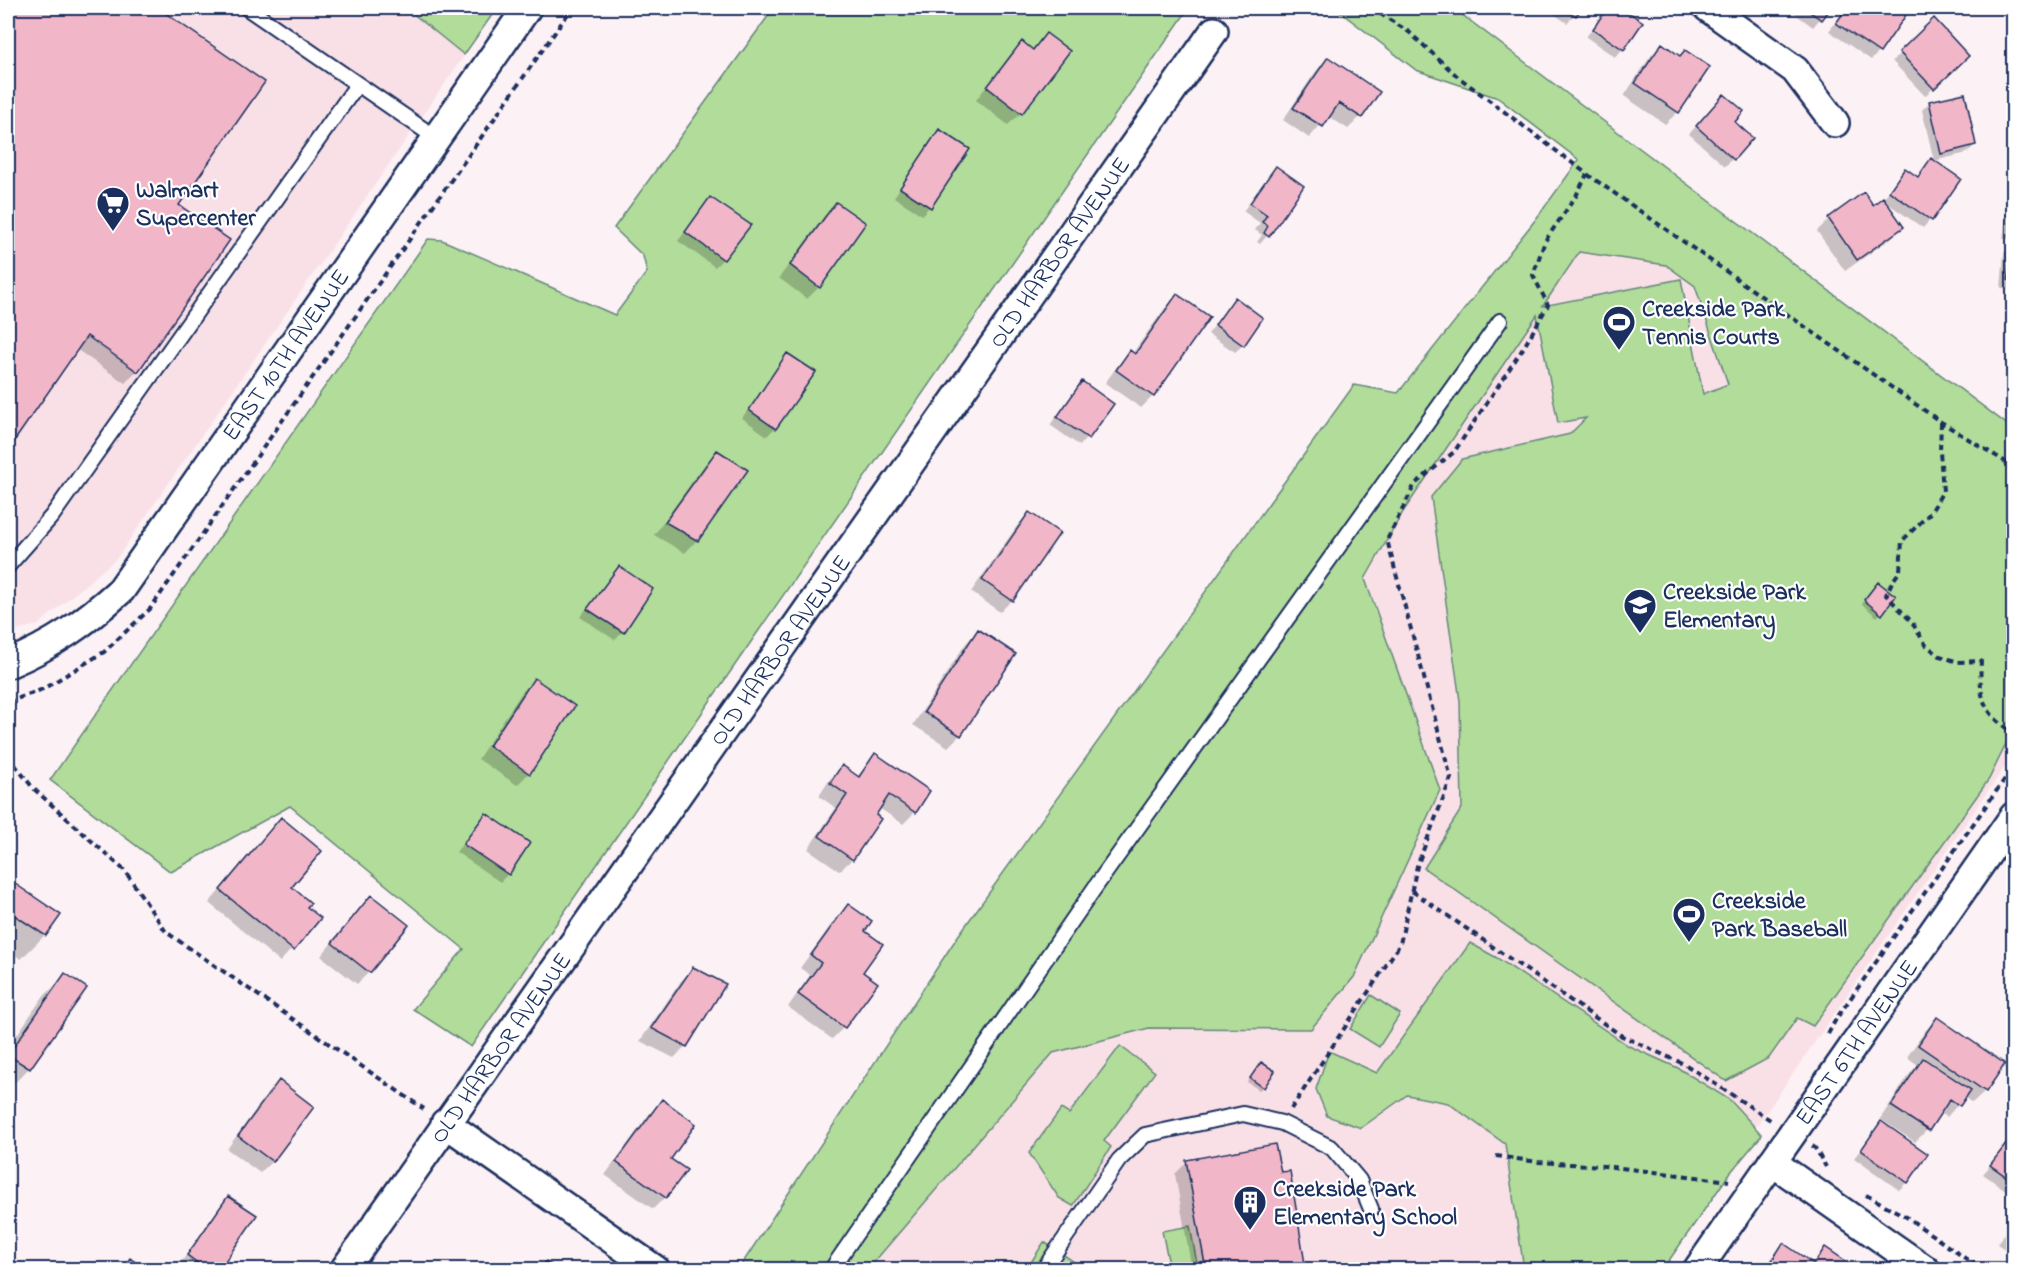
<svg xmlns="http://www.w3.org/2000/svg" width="2021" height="1277" viewBox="0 0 2021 1277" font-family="'Indie Flower',sans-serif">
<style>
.built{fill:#f9e0e7}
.green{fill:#b2dc9a;stroke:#66867c;stroke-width:1.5;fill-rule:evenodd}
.shadow{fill:#0003}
.building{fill:#f1b7c9;stroke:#1b2f5e;stroke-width:1.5}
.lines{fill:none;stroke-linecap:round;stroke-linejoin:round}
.service-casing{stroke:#1b2f5e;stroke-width:18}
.minor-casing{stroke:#1b2f5e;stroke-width:32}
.path{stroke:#1b2f5e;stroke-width:4;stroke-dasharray:6 4.5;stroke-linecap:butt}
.service{stroke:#fff;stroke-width:14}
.minor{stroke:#fff;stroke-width:27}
.labels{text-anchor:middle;stroke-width:4.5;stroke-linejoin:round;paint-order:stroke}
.poi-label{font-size:24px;font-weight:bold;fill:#1b2f5e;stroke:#fff;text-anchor:start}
.street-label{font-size:24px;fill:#1b2f5e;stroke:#fff}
</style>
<rect width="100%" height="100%" fill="#fcf1f4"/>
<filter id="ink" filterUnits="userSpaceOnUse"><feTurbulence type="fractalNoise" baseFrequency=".0167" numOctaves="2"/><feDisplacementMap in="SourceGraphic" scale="12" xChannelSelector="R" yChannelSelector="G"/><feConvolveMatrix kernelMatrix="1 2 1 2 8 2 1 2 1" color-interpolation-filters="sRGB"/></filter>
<g filter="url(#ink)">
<path class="built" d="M8,8H497L117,558L38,625L8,632Z
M1575,200L2013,513V755L1658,1269L818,1270Z"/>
<path class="green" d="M406,8H497L464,55Z
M774,8H1189L471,1047L413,1009L464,949L290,806L171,872L50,780L428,239L442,240L615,315L647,272L643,256L614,228Z
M1335,8H1453L2013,429L2014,672L2012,674L2014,675L2013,730L1989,779L1813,1026L1797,1018L1769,1058L1726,1081L1424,868L1462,808L1460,701L1431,497L1462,459L1570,434L1586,418L1558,423L1537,315L1403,512L1365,579L1440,790L1354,977L1311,1029L1149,1028L1053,1053L868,1269L738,1270L958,936L1354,385L1398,393L1536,219L1579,160L1498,98L1416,70ZM1579,252L1666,265L1695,286L1728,384L1703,394L1681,279L1543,306Z
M1470,943L1497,958L1629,1046L1678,1068L1730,1100L1762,1135L1730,1173L1663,1269H1524L1505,1144L1448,1103L1407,1095L1361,1128L1327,1116L1316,1089L1329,1051L1377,1073Z
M1371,995L1400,1014L1379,1047L1350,1029Z
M1120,1046L1155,1072L1104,1141L1111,1147L1073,1206L1059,1198L1029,1153L1061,1109L1069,1114Z
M1190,1226L1198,1269H1170L1162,1231Z
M1044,1242L1085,1269L1026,1270Z"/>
<path class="shadow" d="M8,8H156L263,82L177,205L137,371L125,383L76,349L8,448Z
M1545,8H1580L1567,23Z
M1607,8H1619L1641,22L1623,49L1615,57L1586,37Z
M1794,8H1829L1813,27L1791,11Z
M1846,8H1893L1904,16L1879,52L1871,60L1829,31Z
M1934,21L1967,56L1925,96L1892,61Z
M1046,35L1021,113L1008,125L976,100L1010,55L1022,43L1031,50Z
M1662,45L1679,57L1708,68L1678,112L1665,124L1624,96L1650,57Z
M1328,58L1378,92L1360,117L1348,129L1328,116L1309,138L1283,120L1316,71Z
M1930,102L1975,145L1967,153L1934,161L1922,110Z
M1717,104L1733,122V159L1725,166L1689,134Z
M940,131L968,150L929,207L922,215L894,197L932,139Z
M1931,160L1930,220L1923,228L1883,200L1902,227L1890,239L1845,271L1817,231L1829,219L1864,194L1872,207L1882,200L1905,170L1917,178Z
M1276,168L1302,187L1267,236L1260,244L1257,242L1262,235L1255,230L1260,223L1243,211Z
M2014,179V240L2003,238L2011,182Z
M710,199L723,259L715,267L678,241Z
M837,204L819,287L807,299L779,278L824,216Z
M2012,245L2014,246V289L2001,288L2004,253Z
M1177,296L1153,396L1141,408L1105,383L1118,365L1130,352L1132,354L1165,308Z
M1235,299L1243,345L1235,352L1208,334Z
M788,355L775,428L767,436L742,418L780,363Z
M1082,383L1112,404L1080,446L1050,425L1075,391Z
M717,452L746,470L697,540L685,553L654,535L705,464Z
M1029,514L1012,600L1000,612L971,592L1017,526Z
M619,568L651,589L622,632L615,640L580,617Z
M1874,587L1880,614L1877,617L1862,604Z
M979,630L960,735L948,747L913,725L966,643Z
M535,680L529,773L517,785L478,759L522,692Z
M875,755L915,812L903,824L879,808L852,859L840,871L808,849L836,808L819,796L830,779L842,767L857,777Z
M486,815L508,874L500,882L456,852Z
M281,819L290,887L305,908L319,918L280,962L209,903Z
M8,881L59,916L45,935L21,959L8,950Z
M371,897L407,925L369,972L357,984L321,956L359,909Z
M848,906L862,931L861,973L844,1027L832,1039L788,1007L810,975L800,968L836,918Z
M693,969L686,1046L674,1058L640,1041L681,981Z
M66,975L29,1068L8,1090V1048L42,998Z
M1937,1018L2003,1065L1985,1091L1972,1103L1964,1097L1947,1117L1939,1112L1927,1130L1915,1142L1880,1119L1911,1072L1918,1065L1907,1057L1925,1031Z
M1257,1067L1263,1087L1259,1090L1247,1082Z
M279,1082L312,1107L272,1161L260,1173L227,1149L267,1094Z
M662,1101L669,1159L665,1197L653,1209L605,1175L650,1113Z
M1881,1123L1907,1182L1899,1190L1854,1158Z
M2007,1145L2014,1149V1196L1983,1174Z
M1187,1162L1305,1270H1192L1175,1174Z
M229,1198L217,1270H189L180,1264L221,1205Z
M2014,1220V1255L1997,1244Z
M1784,1245L1811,1264L1825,1249L1839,1270H1763Z"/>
<path class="building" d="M8,8H158L265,82L179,205L230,240L138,372L87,336L8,450Z
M1564,8H1582L1576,16Z
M1607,8H1622L1643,22L1624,50L1593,29Z
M1804,8H1831L1822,20Z
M1847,8H1895L1906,15L1880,53L1836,23Z
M1934,18L1969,56L1934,89L1899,52Z
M1046,33L1070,51L1022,114L987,87L1022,41L1033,50Z
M1662,43L1680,56L1685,50L1710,67L1679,113L1635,83Z
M1328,57L1380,92L1362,118L1339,103L1323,127L1293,108Z
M1965,93L1976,145L1941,154L1929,101Z
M1724,94L1744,111L1735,122L1753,138L1734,160L1696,126Z
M939,129L970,149L931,208L900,188Z
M1931,158L1961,179L1932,221L1889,191L1905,168L1918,177Z
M1276,166L1304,186L1269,237L1264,233L1268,226L1262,222L1267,215L1250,203Z
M1864,192L1873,205L1883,197L1904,227L1857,260L1828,218Z
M710,197L751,225L724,260L685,232Z
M836,202L866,223L820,288L790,265Z
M2011,244H2014V281L2008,280Z
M1177,294L1210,317L1154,397L1116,370L1130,350L1135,354Z
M1235,297L1263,318L1244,346L1215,325Z
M787,353L816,372L776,429L749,410Z
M1082,381L1114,404L1089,439L1057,417Z
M717,450L748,470L698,541L665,522Z
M1029,512L1060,533L1013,601L982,580Z
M619,566L653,589L624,633L587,609Z
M1878,582L1896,596L1882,615L1864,600Z
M978,629L1016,654L961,736L924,712Z
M534,678L575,706L530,774L489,746Z
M875,753L930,791L916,813L889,795L876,815L881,819L853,860L819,836L847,795L830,783L842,765L859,777Z
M486,813L530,843L509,875L463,844Z
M281,817L322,851L292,887L311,903L307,907L321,918L294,951L220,890Z
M8,879L61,915L46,936L8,911Z
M371,895L409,925L370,973L332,943Z
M848,904L872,921L865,931L883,944L863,972L878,983L845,1028L798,994L821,963L811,955Z
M693,967L726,984L687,1047L651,1028Z
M65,973L87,988L30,1069L8,1055Z
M1937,1017L2005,1064L1986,1092L1918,1045Z
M1923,1058L1971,1090L1960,1106L1950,1099L1929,1131L1891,1106Z
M1261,1062L1275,1071L1264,1088L1250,1078Z
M279,1080L314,1107L273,1162L238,1136Z
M662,1099L696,1124L671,1159L687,1170L666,1198L616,1162Z
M1881,1121L1928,1154L1908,1183L1861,1150Z
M2007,1143L2014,1147V1182L1990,1165Z
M1275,1144L1281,1172L1290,1171L1306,1270H1206L1186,1160Z
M228,1196L257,1215L219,1270H207L187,1255Z
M1783,1243L1814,1264L1825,1247L1847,1262L1841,1270H1770L1767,1268Z
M130,1258L146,1270H121Z
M546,1261L558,1270H540Z"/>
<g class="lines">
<defs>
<path id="service" d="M247,8L436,138
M8,566L52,516L357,85
M831,1270L1096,886L1500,321
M1043,1270L1119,1160L1145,1135L1243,1114L1282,1123L1332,1148L1359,1180L1371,1209"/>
<g id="minor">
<path d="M1708,8L1795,70L1835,123"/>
<path id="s1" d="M8,664C55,644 83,624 121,590L527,8"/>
<path d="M445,1123L656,1270"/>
<path d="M1772,1162L1926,1270"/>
<path id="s2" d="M344,1270L1214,31"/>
<path id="s3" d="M1697,1270L2014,816"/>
</g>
</defs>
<use href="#service" class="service-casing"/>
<use href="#minor" class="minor-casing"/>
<path class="path" d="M1371,8L1409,32L1457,76L1587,174L1941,422L2014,467
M1941,422L1940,452L1943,491L1931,512L1902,541L1900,571L1892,582L1886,595L1911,621L1926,645L1940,656L1958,662L1981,661C1979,699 1982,711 2014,734
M8,702L43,689L104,652L150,609L572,8
M8,756L33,788L125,871L166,932L424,1109
M1412,891L1622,1036L1686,1065L1772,1121
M1828,1034L1836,1019L2014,766
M1291,1109L1400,944L1417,866L1451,778L1387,540L1415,484L1454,452L1524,347L1548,305L1533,275L1545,241L1576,196L1587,174
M1812,1146L1815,1148L1826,1167
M1496,1156L1538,1162L1604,1166L1729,1181
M1866,1195L1905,1216L1982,1270"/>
<use href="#service" class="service"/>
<use href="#minor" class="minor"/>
</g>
</g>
<defs>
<symbol id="supermarket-pin" viewBox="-11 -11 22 30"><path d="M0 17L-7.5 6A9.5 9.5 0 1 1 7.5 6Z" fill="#1b2f5e" stroke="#fff"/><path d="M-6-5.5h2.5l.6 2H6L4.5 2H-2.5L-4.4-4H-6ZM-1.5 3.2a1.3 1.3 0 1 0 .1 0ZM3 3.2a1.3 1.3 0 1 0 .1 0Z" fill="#fff"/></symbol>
<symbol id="stadium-pin" viewBox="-11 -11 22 30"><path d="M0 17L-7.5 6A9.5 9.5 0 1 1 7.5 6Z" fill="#1b2f5e" stroke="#fff"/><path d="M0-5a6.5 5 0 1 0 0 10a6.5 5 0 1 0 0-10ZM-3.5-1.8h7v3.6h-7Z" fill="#fff"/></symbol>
<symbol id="school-pin" viewBox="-11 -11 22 30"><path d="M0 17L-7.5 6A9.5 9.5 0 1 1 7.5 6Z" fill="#1b2f5e" stroke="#fff"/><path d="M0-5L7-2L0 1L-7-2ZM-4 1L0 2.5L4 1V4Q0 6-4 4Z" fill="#fff"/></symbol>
<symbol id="building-pin" viewBox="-11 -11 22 30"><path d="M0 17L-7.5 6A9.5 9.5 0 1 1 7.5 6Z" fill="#1b2f5e" stroke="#fff"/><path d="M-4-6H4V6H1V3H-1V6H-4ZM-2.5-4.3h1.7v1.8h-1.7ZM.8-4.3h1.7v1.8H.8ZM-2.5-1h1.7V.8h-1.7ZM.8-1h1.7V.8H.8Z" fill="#fff"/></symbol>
</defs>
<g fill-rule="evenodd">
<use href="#supermarket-pin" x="94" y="184" width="38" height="52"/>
<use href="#stadium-pin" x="1600" y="303" width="38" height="52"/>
<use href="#school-pin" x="1621" y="586" width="38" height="52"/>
<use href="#stadium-pin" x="1670" y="895" width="38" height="52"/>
<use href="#building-pin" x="1231" y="1183" width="38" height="52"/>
</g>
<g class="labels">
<g class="poi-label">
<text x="136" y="197">Walmart<tspan x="136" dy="28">Supercenter</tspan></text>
<text x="1642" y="316">Creekside Park<tspan x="1642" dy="28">Tennis Courts</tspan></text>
<text x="1663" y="599">Creekside Park<tspan x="1663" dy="28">Elementary</tspan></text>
<text x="1712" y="908">Creekside<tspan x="1712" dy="28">Park Baseball</tspan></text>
<text x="1273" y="1196">Creekside Park<tspan x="1273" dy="28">Elementary School</tspan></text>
</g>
<g class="street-label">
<text dy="8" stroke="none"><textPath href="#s2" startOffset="1244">OLD HARBOR AVENUE</textPath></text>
<text dy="8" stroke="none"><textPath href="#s1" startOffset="423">EAST 10TH AVENUE</textPath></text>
<text dy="8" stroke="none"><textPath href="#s2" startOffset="758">OLD HARBOR AVENUE</textPath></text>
<text dy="8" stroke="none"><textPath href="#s3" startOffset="278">EAST 6TH AVENUE</textPath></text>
<text dy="8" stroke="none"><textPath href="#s2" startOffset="272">OLD HARBOR AVENUE</textPath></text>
</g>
</g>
<rect width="2021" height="1277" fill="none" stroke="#fff" stroke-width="30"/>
<rect x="15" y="15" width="1991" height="1247" fill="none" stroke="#1b2f5e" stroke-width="2" filter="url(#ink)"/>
</svg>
